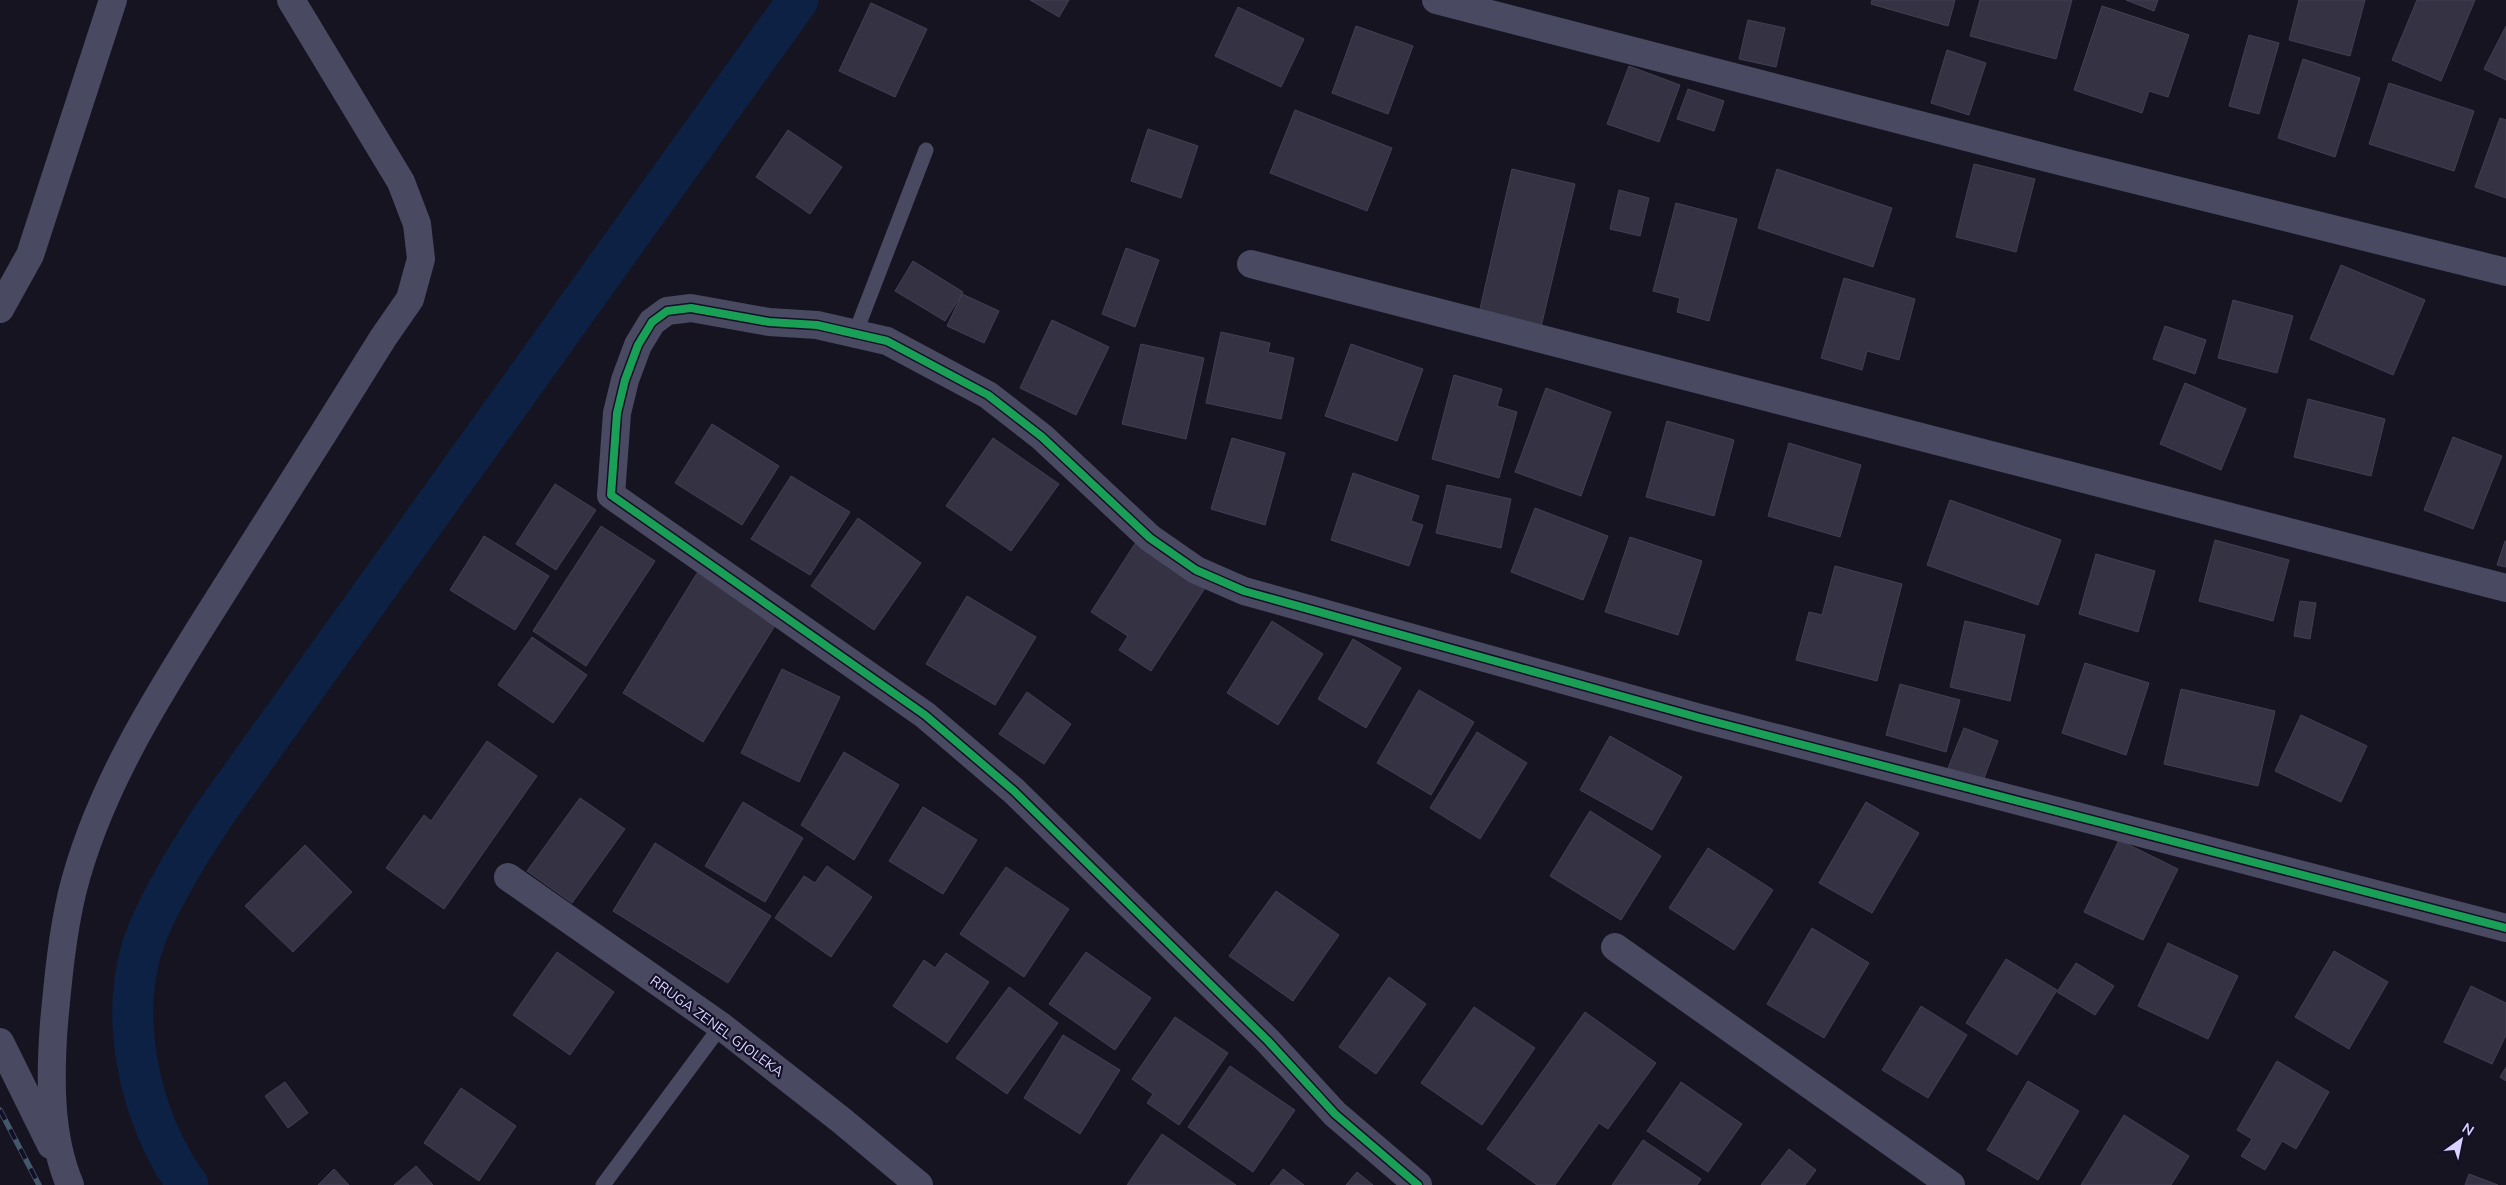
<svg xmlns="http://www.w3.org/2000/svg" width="2506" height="1185" viewBox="0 0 2506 1185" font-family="Mulish,sans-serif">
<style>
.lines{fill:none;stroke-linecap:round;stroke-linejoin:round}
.stream{stroke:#0d2144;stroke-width:11}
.canal{stroke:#0d2144;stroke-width:41}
.building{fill:#343243;stroke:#433f54}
.service{stroke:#4a4962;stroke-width:15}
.minor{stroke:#4a4962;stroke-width:28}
.rail-casing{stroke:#43596b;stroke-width:5.5}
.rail{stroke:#130f26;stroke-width:4;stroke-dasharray:11;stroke-linecap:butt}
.cycleway-casing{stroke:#130f26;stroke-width:11}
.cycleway{stroke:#1a9f57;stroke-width:8}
.labels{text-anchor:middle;stroke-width:4.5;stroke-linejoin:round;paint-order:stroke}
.street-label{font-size:14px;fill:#d9d4ff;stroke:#130f26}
</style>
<rect width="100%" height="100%" fill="#161421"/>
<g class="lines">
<path class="stream" d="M186,1185L187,1183"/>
<path class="canal" d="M188,1185C139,1119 115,1009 148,931C165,891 189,853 213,816L798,0"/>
</g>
<path class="building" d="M1030,0H1069L1059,17Z
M1872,0H1955L1948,26L1871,4Z
M1980,0H2072L2056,59L1970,36Z
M2126,0H2158L2154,11Z
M2299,0H2365L2350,56L2289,40Z
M2417,0H2475L2441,81L2392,60Z
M871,3L927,29L895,97L839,71Z
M2102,6L2189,35L2168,97L2149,91L2142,113L2074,90Z
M1238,7L1304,39L1281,87L1215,56Z
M1748,20L1785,28L1776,67L1739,59Z
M1356,26L1413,46L1388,114L1332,93Z
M2506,26V80L2484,69Z
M2249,35L2279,43L2259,114L2229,106Z
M1947,50L1986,63L1969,115L1931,103Z
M2303,59L2360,78L2335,157L2278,138Z
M1629,66L1680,85L1659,142L1607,124Z
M2389,83L2474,111L2454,171L2369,144Z
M1688,89L1724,101L1714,131L1677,119Z
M1295,110L1392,148L1367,211L1270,173Z
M2500,118L2506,120V198L2475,187Z
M1148,129L1198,146L1181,198L1131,181Z
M788,130L842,167L810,214L756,177Z
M1974,164L2035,179L2016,252L1956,237Z
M1512,169L1575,184L1541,327L1479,313Z
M1777,169L1892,208L1873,267L1758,228Z
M1619,190L1649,198L1640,236L1610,229Z
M1676,203L1737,219L1709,321L1677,312L1680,298L1653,291Z
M1126,248L1159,260L1135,327L1102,314Z
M913,261L963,292L945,321L895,291Z
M2341,265L2425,300L2393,375L2310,339Z
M1844,278L1915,299L1899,360L1867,351L1862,370L1821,358Z
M962,294L999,311L984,343L947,326Z
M2233,300L2293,316L2277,373L2218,358Z
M1052,320L1109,347L1076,415L1020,388Z
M2165,326L2206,340L2195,374L2153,359Z
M1221,332L1270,343L1268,352L1294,358L1281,419L1206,403Z
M1141,344L1204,358L1186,439L1122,424Z
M1351,344L1423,369L1397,441L1325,416Z
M1454,375L1502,389L1497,406L1517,412L1499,478L1432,459Z
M2185,383L2246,409L2221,470L2160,444Z
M1546,388L1611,412L1581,496L1515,472Z
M2308,399L2385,419L2371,476L2294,457Z
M1667,421L1734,440L1714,516L1646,497Z
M712,424L779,466L742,525L675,483Z
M2453,437L2502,456L2473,529L2424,510Z
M993,438L1059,484L1011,551L946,506Z
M1232,438L1285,453L1265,525L1211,509Z
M1789,443L1861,465L1840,537L1768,516Z
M1353,473L1419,496L1411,521L1423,525L1409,566L1331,540Z
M791,476L850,512L810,575L751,539Z
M555,484L596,510L556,570L516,544Z
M1447,485L1511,499L1501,548L1436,533Z
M1950,500L2061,540L2038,605L1927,565Z
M1535,508L1608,536L1583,600L1511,572Z
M858,518L921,563L874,630L811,586Z
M601,526L655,561L586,666L533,631Z
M484,536L549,576L515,630L450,590Z
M1630,537L1702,561L1678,635L1605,612Z
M1138,539L1207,585L1151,671L1119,650L1128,636L1091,612Z
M2215,540L2289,560L2273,621L2199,601Z
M2505,541H2506V567L2497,565Z
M2096,554L2155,571L2138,632L2079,614Z
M1835,566L1902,584L1877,681L1796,660L1809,612L1822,615Z
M699,570L779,619L703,742L623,693Z
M967,596L1036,637L995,705L926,664Z
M2300,601L2316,603L2310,639L2294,636Z
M1272,621L1323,654L1278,725L1227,693Z
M1965,621L2025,635L2010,701L1950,687Z
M532,637L587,675L553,723L498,685Z
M1353,639L1401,668L1366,728L1318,699Z
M2085,663L2149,683L2126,755L2062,733Z
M782,669L840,697L799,782L741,753Z
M1900,684L1960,700L1946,752L1886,735Z
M2181,689L2275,711L2258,786L2164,764Z
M1419,690L1474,722L1431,795L1377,763Z
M1027,692L1071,724L1044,764L999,734Z
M2301,715L2367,746L2341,802L2275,771Z
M1964,728L1998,741L1983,781L1948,768Z
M1477,732L1527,763L1480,839L1430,808Z
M1610,736L1682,777L1652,830L1580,790Z
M487,741L537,776L444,909L386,868L424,815L431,821Z
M844,752L899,785L854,860L801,825Z
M580,798L625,829L572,903L527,871Z
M743,802L803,838L765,902L705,866Z
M1866,802L1919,833L1872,913L1819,883Z
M923,807L977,840L943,894L889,861Z
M1590,811L1661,856L1621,920L1550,876Z
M2119,840L2178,869L2143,940L2084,912Z
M655,843L771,916L728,983L613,911Z
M305,845L352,892L293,952L245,906Z
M1708,848L1773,890L1734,950L1669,908Z
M827,866L872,897L831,957L775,918L804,876L815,883Z
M1006,867L1069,909L1024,977L960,934Z
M1276,891L1339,935L1293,1001L1229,956Z
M1812,928L1869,963L1824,1038L1767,1004Z
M2168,943L2238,976L2208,1039L2138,1006Z
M2334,951L2388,982L2349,1049L2295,1017Z
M557,952L614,992L570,1055L513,1015Z
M1086,952L1151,998L1115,1050L1049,1004Z
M946,953L989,982L947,1043L893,1006L924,960L935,968Z
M2006,959L2057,990L2017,1055L1966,1023Z
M2076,963L2114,986L2095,1015L2057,992Z
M1389,977L1426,1004L1376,1074L1339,1047Z
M2471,986L2506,1003V1035L2492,1064L2444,1042Z
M1009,987L1058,1023L1007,1094L956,1058Z
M1921,1006L1967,1035L1928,1098L1882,1070Z
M1474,1007L1535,1048L1482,1125L1421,1083Z
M1585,1012L1656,1063L1608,1129L1599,1123L1555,1185H1537L1487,1149Z
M1175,1017L1228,1053L1179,1125L1147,1103L1153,1094L1132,1079Z
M1063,1035L1120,1070L1080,1134L1024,1098Z
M2277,1061L2329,1092L2296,1149L2282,1141L2265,1170L2241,1156L2252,1139L2237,1130Z
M1230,1066L1295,1110L1253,1172L1188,1127Z
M2506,1067V1081L2500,1077Z
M2028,1081L2079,1111L2038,1180L1987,1150Z
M285,1082L308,1113L288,1128L265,1096Z
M1681,1082L1742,1124L1708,1172L1647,1131Z
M461,1088L516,1126L479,1181L424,1143Z
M2124,1115L2189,1156L2171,1185H2081Z
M1162,1134L1236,1185H1127Z
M1643,1140L1701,1179L1697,1185H1612Z
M1789,1149L1816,1170L1805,1185H1761Z
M416,1166L433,1185H394Z
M334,1169L349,1185H318Z
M1283,1169L1304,1185H1270Z
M1357,1172L1373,1185H1346Z
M2469,1174L2498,1185H2465Z"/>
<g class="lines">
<path class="service" d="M855,334L926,150
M603,1185L721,1026"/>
<path class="minor" d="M1436,0L2067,163L2506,272
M1251,264L2506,588
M0,309L30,255L113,0
M508,877L721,1026L841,1120L919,1185
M1615,947L1951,1185
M0,1042L51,1145
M70,1185C49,1136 50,1076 54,1023C58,980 62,936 72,893C99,784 164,686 223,592C277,507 330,423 383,338L410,299L421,259L417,224L401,182L291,0
M1418,1185L1335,1114L1268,1041L1014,791L925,715L611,495L617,413L625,380L638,345L652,322L667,311L691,308L769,322L817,325L887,341L988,395L1042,437L1150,538L1196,570L1244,591L1700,718L2506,928"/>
<defs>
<path id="rail" d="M0,1110L39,1185"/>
</defs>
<use href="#rail" class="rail-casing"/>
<use href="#rail" class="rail"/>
<defs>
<path id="cycleway" d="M1418,1185L1335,1114L1268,1041L1014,791L925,715L611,495L617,413L625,380L638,345L652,322L667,311L691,308L769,322L817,325L887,341L988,395L1042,437L1150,538L1196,570L1244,591L1700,718L2506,928"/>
</defs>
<use href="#cycleway" class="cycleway-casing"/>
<use href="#cycleway" class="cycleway"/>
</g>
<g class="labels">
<g class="street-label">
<text transform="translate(717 1026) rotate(36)" y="5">RRUGA ZENEL GJOLEKA</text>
</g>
</g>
<g transform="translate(2461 1140) rotate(33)" stroke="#130f26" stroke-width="4" paint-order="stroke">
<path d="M0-4L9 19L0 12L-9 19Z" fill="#d9d4ff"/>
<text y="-8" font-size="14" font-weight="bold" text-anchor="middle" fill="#d9d4ff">N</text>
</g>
</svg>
